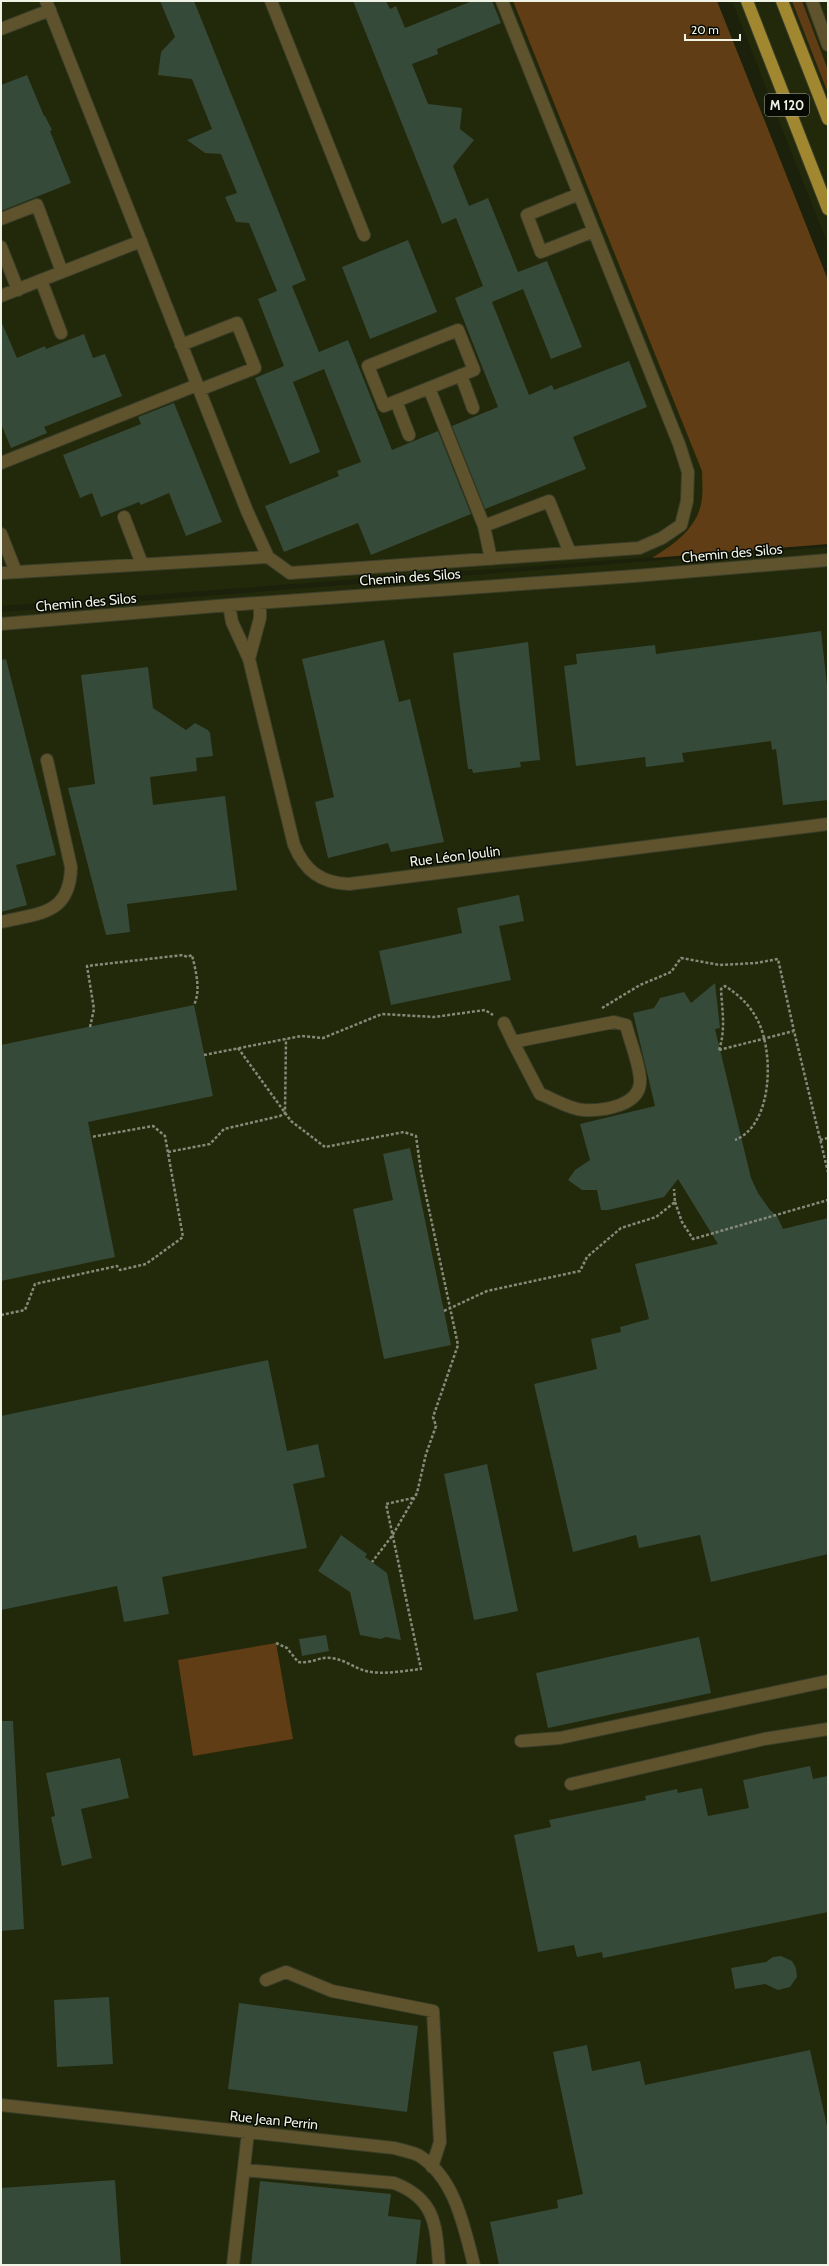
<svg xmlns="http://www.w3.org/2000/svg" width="829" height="2266" viewBox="0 0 829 2266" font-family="Cabin,sans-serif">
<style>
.built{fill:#22280a}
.green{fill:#613d16}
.building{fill:#364a39}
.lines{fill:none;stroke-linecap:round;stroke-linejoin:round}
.minor-casing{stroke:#3a3e2a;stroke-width:14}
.major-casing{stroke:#3a3e2a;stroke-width:14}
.path{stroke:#868b79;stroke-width:2.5;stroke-dasharray:3 2;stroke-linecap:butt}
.minor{stroke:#5f532d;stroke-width:12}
.major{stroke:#a1872f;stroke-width:12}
.labels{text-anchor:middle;stroke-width:3;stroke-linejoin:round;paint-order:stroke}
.shield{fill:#070903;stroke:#a9ada1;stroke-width:1}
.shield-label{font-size:13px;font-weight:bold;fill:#eff3e5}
.street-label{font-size:14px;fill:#eff3e5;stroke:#070903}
</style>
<rect width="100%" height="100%" fill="#1c210b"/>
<path class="built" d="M1,1H717L828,544L1,606Z
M732,1H828V245Z
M828,547V2265H1V612Z"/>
<path class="green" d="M513,1H717L828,280V544L652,558C674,544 699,528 702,498C703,489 702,480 702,471Z
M792,1H802L828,70V93Z
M276,1643L293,1739L193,1756L178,1660Z"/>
<path class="building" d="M160,1H194L306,280L292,286L319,352L348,340L392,450L438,431L471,514L371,555L358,523L284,552L265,506L339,476L337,471L361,462L324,369L293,382L320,452L290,464L255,378L284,366L258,299L277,291L249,223L236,222L225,197L237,193L221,154L205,153L187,140L212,129L192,79L158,75L161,52L175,37Z
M353,1H386L390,9L396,6L405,28L472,1H492L501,23L437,49L438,54L412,64L428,104L462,108L460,129L474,140L453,166L469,206L488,198L518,272L547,261L582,347L551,359L523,289L492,302L529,395L552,385L554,390L629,361L647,407L573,437L586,469L485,509L452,426L498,407L455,298L483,286L456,218L442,224Z
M27,75L44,116H45L52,130L50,131L71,183L1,211V85Z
M408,240L437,312L370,339L342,267Z
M1,321L17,358L45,346L46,349L84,334L93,358L105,354L122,396L44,427L47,433L11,448L1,424Z
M174,403L222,522L186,536L169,493L141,505L139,502L101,517L92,493L80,498L63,455L141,424L138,417Z
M821,631L828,694V800L783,805L776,749L772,750L771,741L682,753L684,762L646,767L645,757L576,766L564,666L577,664L576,654L655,645L656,654Z
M384,640L399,702L410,699L444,842L391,852L388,843L328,858L315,802L334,797L302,659Z
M528,642L540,760L520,762L521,767L473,773L472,769H468L453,653Z
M6,659L56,855L16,865L27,905L1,912V660Z
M148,667L153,708L186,730L195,723L208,730L210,733L213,756L196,758L197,771L150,777L153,805L225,796L237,890L127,904L130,932L106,935L68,788L95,784L81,675Z
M519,895L524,921L499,926L511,980L391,1005L379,951L462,933L457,908Z
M715,983L720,1028L715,1029L751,1178L758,1193L770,1210L777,1216L783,1229L828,1218V1554L711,1582L700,1535L639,1548L636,1535L573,1552L534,1384L597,1369L591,1339L621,1332L620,1327L649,1319L635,1264L718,1244L678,1179L664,1197L608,1210H601L597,1190H582L568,1180L575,1170L590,1160L580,1124L655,1106L633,1013L654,1008L660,998L684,992L691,1003Z
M194,1005L213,1096L88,1122L115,1257L1,1281V1045Z
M410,1148L451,1345L384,1359L353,1209L393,1200L383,1154Z
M268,1360L287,1451L318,1444L325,1477L293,1484L307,1548L162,1577L169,1614L124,1622L117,1586L1,1610V1416Z
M487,1464L518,1611L474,1620L444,1474Z
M341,1535L367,1554L365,1557L387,1573L401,1640L386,1637L381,1639L360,1635L350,1592L318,1571Z
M326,1635L329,1651L302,1656L299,1639Z
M699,1637L711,1693L548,1728L536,1673Z
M1,1721H13L24,1929L1,1931Z
M120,1758L129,1798L81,1809L92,1858L62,1866L51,1817L55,1816L46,1773Z
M810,1766L813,1779L828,1776V1912L603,1958L602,1952L577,1957L574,1945L538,1952L514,1835L551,1827L549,1820L646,1800L645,1796L677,1789L678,1793L702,1788L708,1816L749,1808L743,1780Z
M781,1956L792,1961L796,1968L797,1977L790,1987L778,1990L765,1984L735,1989L731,1968L766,1962L773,1957Z
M109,1997L113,2064L57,2067L54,2000Z
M239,2003L418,2026L407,2112L228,2089Z
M587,2045L592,2071L640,2061L645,2085L810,2050L828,2130V2265H499L490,2222L558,2208L557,2200L583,2194L553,2052Z
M115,2180L121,2265H1V2188Z
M260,2181L391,2194L388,2216L421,2220L416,2265H251Z"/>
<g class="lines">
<defs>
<path id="minor" d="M46,1L247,511L268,557L290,573L639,548L662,538L681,525L687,501L688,472L679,444L502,1
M271,1L364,235
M812,1L828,45
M1,29L50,10
M579,194L527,215L541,252L594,231
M1,219L37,205L62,272
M1,247L18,290
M41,280L61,333
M1,296L141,241
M458,330L474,370L384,406L368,366Z
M181,345L237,323L255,368L199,390
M461,375L473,408
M429,388L484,526L491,559
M396,401L409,435
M1,463L197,385
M124,517L142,564
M484,526L549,501L570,553
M1,534L16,572
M1,573L268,557
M229,605L232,622L249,659L294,845C305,871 321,883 349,884L828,824
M1,624L229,605L635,576L828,560
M249,659L260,618V603
M1,922C39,913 70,915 71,867L47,760
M504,1023L513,1042L540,1094C552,1098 569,1109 583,1110C603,1111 642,1106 640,1079C639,1062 630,1042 626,1025L614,1022L513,1042
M521,1741L560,1738L828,1681
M571,1784L764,1739L828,1729
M266,1980L286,1972L332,1991L433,2011L440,2142L432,2167
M1,2105L394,2148C402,2150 411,2152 418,2155C455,2177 464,2227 474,2265
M244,2170L394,2183C436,2199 436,2226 439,2265
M233,2265L248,2132"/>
<path id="major" d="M747,1L828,209
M782,1L828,119"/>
</defs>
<use href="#minor" class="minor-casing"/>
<use href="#major" class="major-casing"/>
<path class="path" d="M602,1008L640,985L671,972L681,958L720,965L756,963L778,959L794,1031
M90,1027L94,1009L87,966L183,955L187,957L192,955C196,972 201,990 194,1005
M238,1048L291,1121L325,1147L404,1132L416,1136L421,1172L458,1345L433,1417L436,1426L426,1454L417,1493L392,1536L372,1562
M719,1050C726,1029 722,1010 721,989L725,986C739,995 750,1005 758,1021C774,1053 773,1125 735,1140
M719,1050L794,1031L828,1172
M204,1055L301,1036L323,1038L382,1014L434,1017L485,1010L493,1015
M820,1140L828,1138
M168,1152L210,1144L224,1129L280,1116L285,1113L286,1039
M675,1202L682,1222L693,1239L828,1200
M444,1311L487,1291L580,1271L587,1257L621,1228L656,1217L675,1202L674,1189
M1,1315L25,1310L35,1284L117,1266L120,1270L146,1264L183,1237L165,1136L153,1126L91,1137
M276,1643L287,1648L298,1662C311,1664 321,1656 331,1658C344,1659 354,1668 366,1671C383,1675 403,1671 421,1669L386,1504L413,1498"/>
<use href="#minor" class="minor"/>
<use href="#major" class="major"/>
</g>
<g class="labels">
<rect class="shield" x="765" y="94" width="44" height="22" rx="3"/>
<g class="shield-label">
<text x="787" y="110">M 120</text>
</g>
<g class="street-label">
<text transform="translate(732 553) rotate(-5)" y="5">Chemin des Silos</text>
<text transform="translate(410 577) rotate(-4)" y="5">Chemin des Silos</text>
<text transform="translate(86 602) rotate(-5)" y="5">Chemin des Silos</text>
<text transform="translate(455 856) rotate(-7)" y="5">Rue Léon Joulin</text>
<text transform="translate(274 2120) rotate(6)" y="5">Rue Jean Perrin</text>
</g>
</g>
<rect width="829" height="2266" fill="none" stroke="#eff3e5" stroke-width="4"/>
<path d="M685 34v6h55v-6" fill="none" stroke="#eff3e5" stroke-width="2"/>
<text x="691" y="34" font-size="12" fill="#eff3e5" stroke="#070903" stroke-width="3" paint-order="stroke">20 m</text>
</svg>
